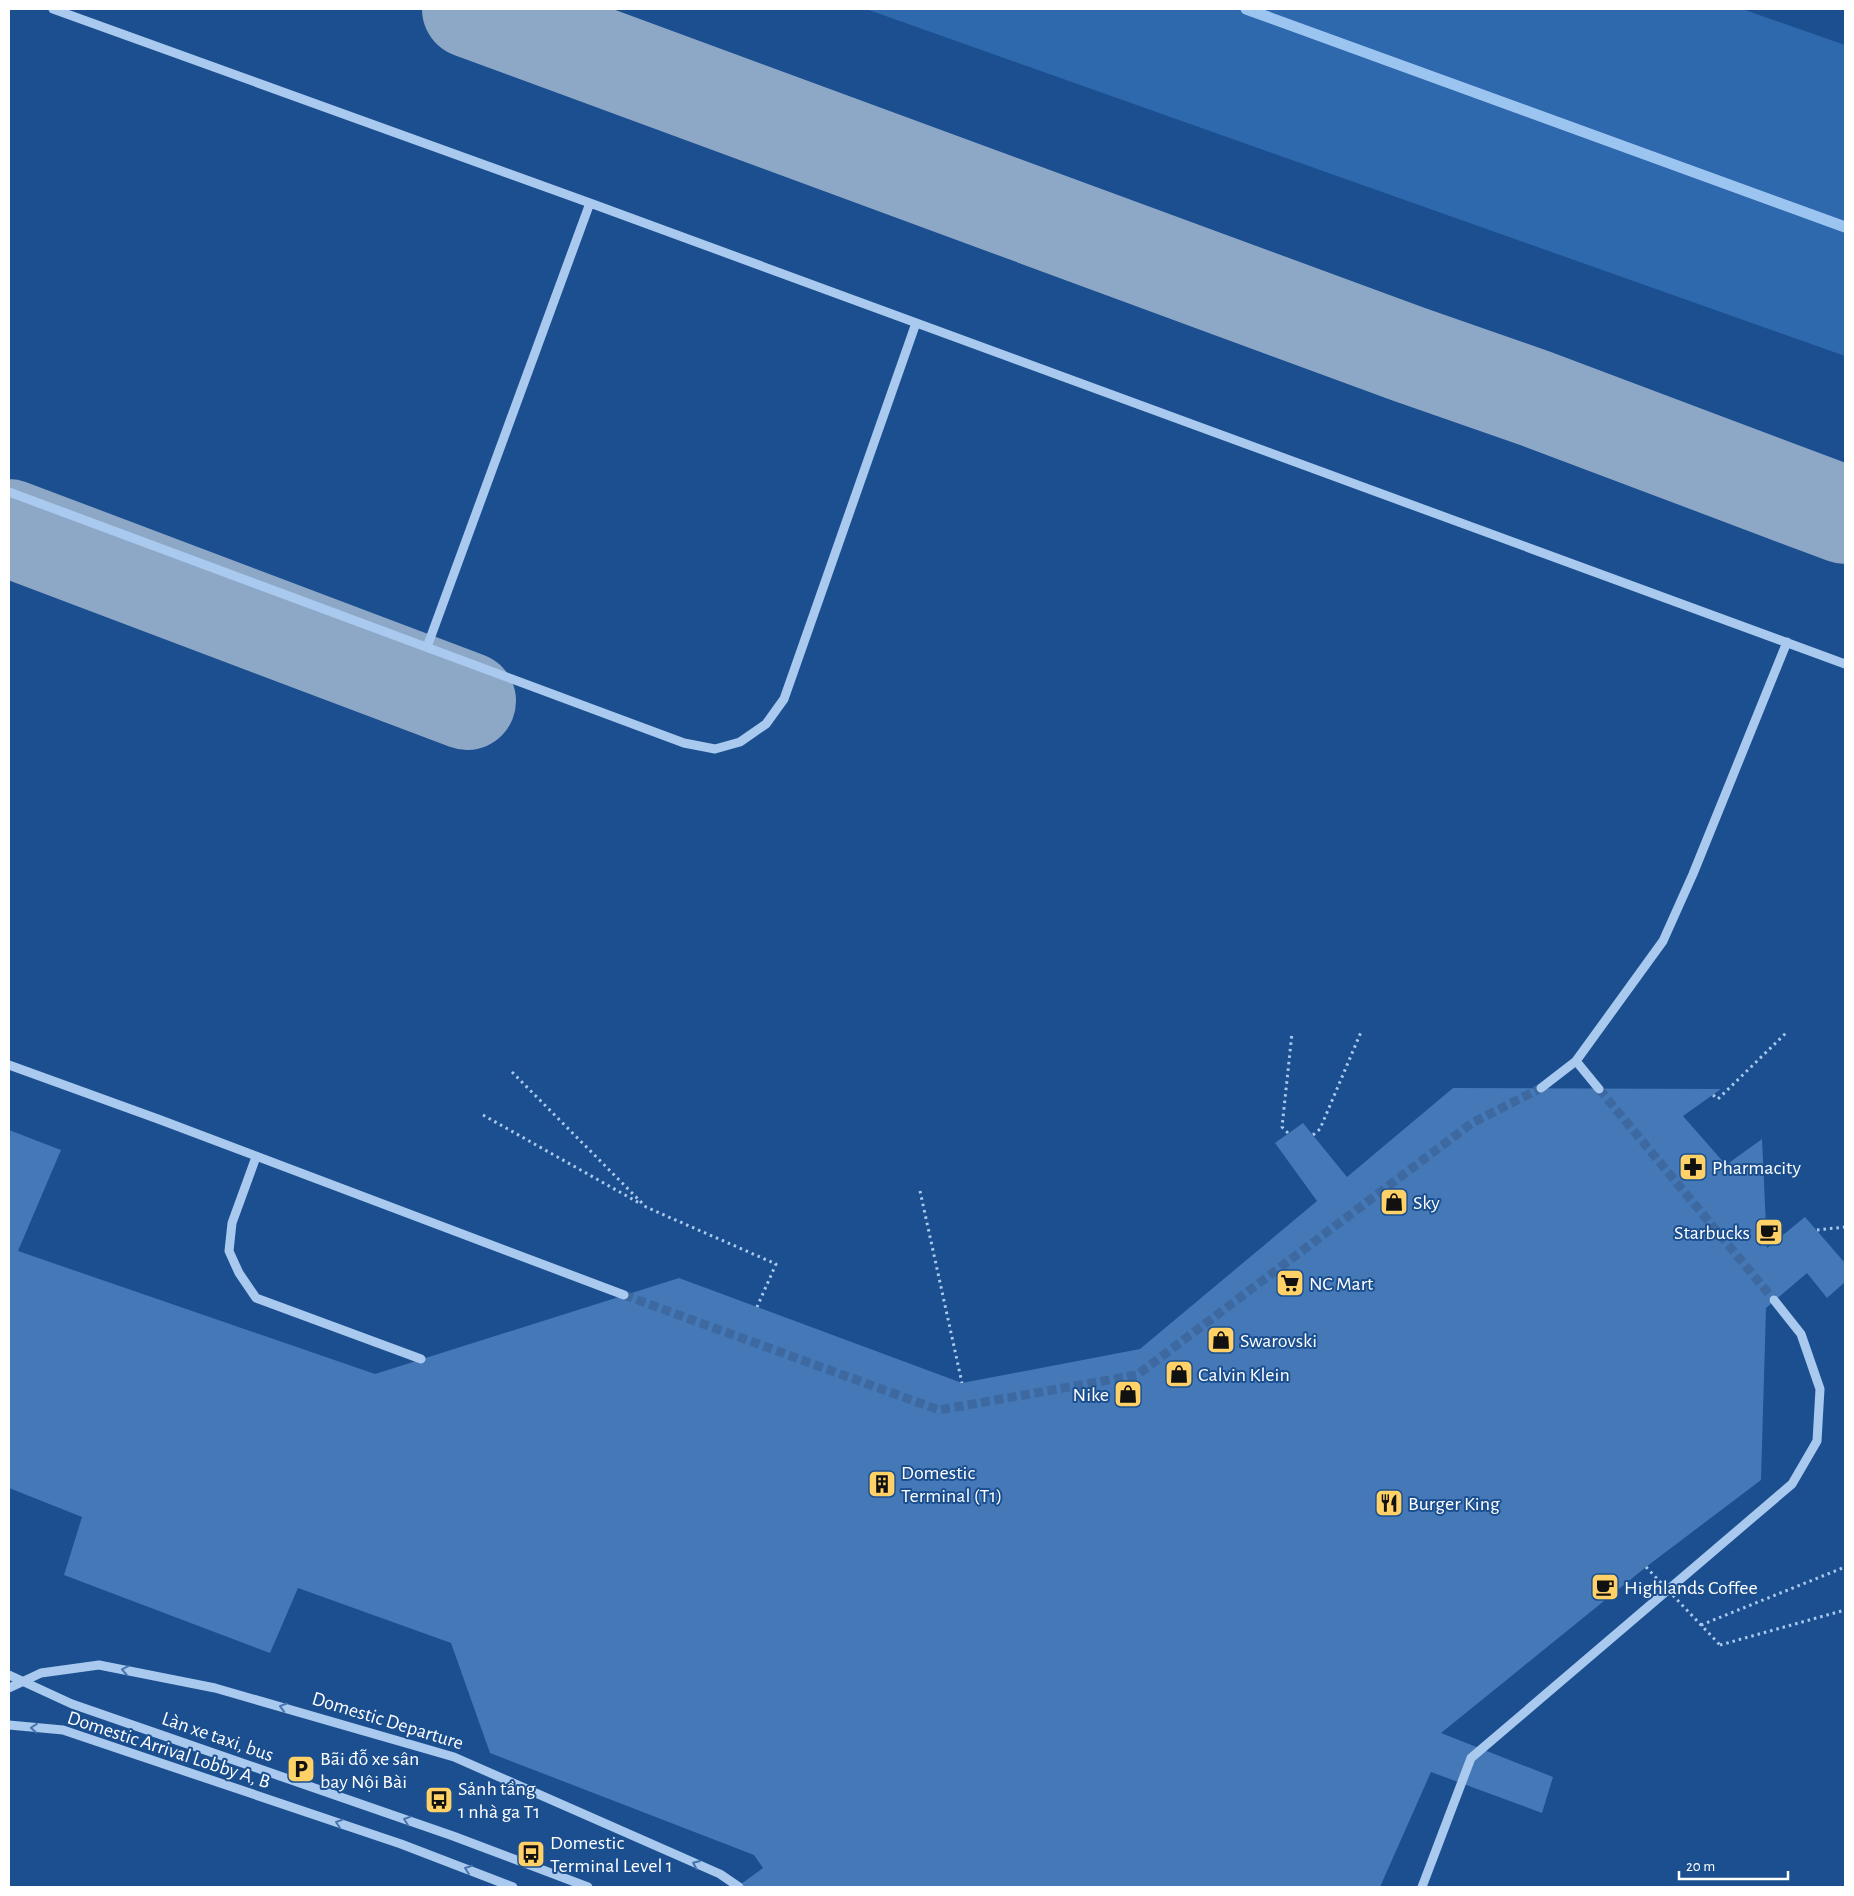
<svg xmlns="http://www.w3.org/2000/svg" width="1854" height="1896" viewBox="0 0 1854 1896" font-family="'Alegreya Sans',sans-serif">
<style>
.green{fill:#2e69ad}
.lines{fill:none;stroke-linecap:round;stroke-linejoin:round}
.stream{stroke:#9cc4f0;stroke-width:11}
.taxiway{stroke:#8da7c7;stroke-width:98}
.building{fill:#4478b7}
.minor-tunnel{stroke:#3d69a0;stroke-width:9;stroke-dasharray:9 4.5;stroke-linecap:butt}
.path{stroke:#a9c9ee;stroke-width:3;stroke-dasharray:2.5 4;stroke-linecap:butt}
.minor{stroke:#a9c9ee;stroke-width:9}
.path-bridge{stroke:#a9c9ee;stroke-width:3;stroke-dasharray:2.5 4;stroke-linecap:butt}
.minor-bridge{stroke:#a9c9ee;stroke-width:9}
.oneway{stroke:#4674ac}
.labels{text-anchor:middle;stroke-width:4;stroke-linejoin:round;paint-order:stroke}
.poi-label{font-size:20px;fill:#fff;stroke:#1b4f8f;text-anchor:start}
.street-label{font-size:20px;fill:#fff;stroke:#1b4f8f}
</style>
<rect width="100%" height="100%" fill="#1b4f8f"/>
<path class="green" d="M866,9H1742L1845,45V356Z"/>
<g class="lines">
<path class="stream" d="M1246,9L1845,227"/>
<path class="taxiway" d="M471,9L1408,354L1537,399L1845,515
M9,528L467,701"/>
</g>
<path class="building" d="M1453,1088L1721,1089L1683,1116L1726,1165L1762,1139L1767,1248L1805,1217L1845,1263V1282L1827,1298L1807,1273L1766,1308L1761,1480L1646,1567L1441,1733L1553,1777L1542,1813L1431,1772L1380,1887H737L763,1868L754,1855L490,1753L451,1643L298,1588L270,1653L64,1575L82,1517L9,1488V1130L61,1150L18,1251L375,1374L679,1278L962,1383L1140,1349L1317,1201L1275,1143L1303,1123L1347,1177Z"/>
<g class="lines">
<path class="minor-tunnel" d="M1599,1089L1774,1300
M624,1295L939,1410L1137,1375L1472,1123L1541,1088"/>
<path class="path" d="M512,1072L646,1207L776,1264L757,1307
M1713,1095L1718,1099L1787,1032
M483,1115L641,1204
M1288,1133L1282,1127L1292,1033
M1313,1135L1320,1129L1361,1032
M920,1191L962,1383
M1817,1230L1845,1227
M1701,1625L1845,1567
M1720,1645L1845,1610"/>
<path class="minor" d="M53,9L590,203L1845,664
M9,492L684,743L715,749L740,742L766,724L784,699L916,323
M427,647L590,203
M1576,1061L1599,1089
M9,1065L158,1119L624,1295
M1541,1088L1576,1061L1663,941L1693,874L1787,642
M256,1157L232,1223L229,1251L239,1273L256,1298L421,1359
M9,1675L72,1704L453,1836L588,1887
M9,1725L63,1730L401,1844L513,1887
M1422,1887L1471,1758L1792,1484L1817,1441L1820,1389L1801,1334L1774,1300"/>
<path class="path-bridge" d="M1646,1567L1720,1645"/>
<path class="minor-bridge" d="M9,1688L41,1673L99,1665L215,1688L454,1757L720,1874L739,1887"/>
</g>
<defs><path id="oneway-chevron" d="M-2-3.5L2.5 0L-2 3.5" fill="none" stroke-width="1.6" stroke-linecap="round" stroke-linejoin="round" transform="scale(1.25)"/></defs>
<g class="oneway">
<use href="#oneway-chevron" transform="translate(125 1670) rotate(-169)"/>
<use href="#oneway-chevron" transform="translate(283 1707) rotate(-164)"/>
<use href="#oneway-chevron" transform="translate(34 1728) rotate(-175)"/>
<use href="#oneway-chevron" transform="translate(407 1820) rotate(-161)"/>
<use href="#oneway-chevron" transform="translate(339 1823) rotate(-161)"/>
<use href="#oneway-chevron" transform="translate(696 1864) rotate(-156)"/>
<use href="#oneway-chevron" transform="translate(468 1869) rotate(-160)"/>
</g>
<defs>
<symbol id="pharmacy-square" viewBox="-11 -11 22 22"><rect x="-9" y="-9" width="18" height="18" rx="4" fill="#ffd166" stroke="#1b4f8f"/><path d="M-2-6h4v4h4v4h-4v4h-4v-4h-4v-4h4Z" fill="#111"/></symbol>
<symbol id="shop-square" viewBox="-11 -11 22 22"><rect x="-9" y="-9" width="18" height="18" rx="4" fill="#ffd166" stroke="#1b4f8f"/><path d="M-5-2.5h2.3a2.7 3.5 0 0 1 5.4 0H5L5.5 6h-11ZM-1.5-2.5h3a1.5 2.3 0 0 0-3 0Z" fill="#111"/></symbol>
<symbol id="cafe-square" viewBox="-11 -11 22 22"><rect x="-9" y="-9" width="18" height="18" rx="4" fill="#ffd166" stroke="#1b4f8f"/><path d="M-5.5-4.5H6V0H3Q3 3.5 0 3.5H-2.5Q-5.5 3.5-5.5 0ZM3-3.2v2h1.7v-2ZM-6 4.5H4V6H-6Z" fill="#111"/></symbol>
<symbol id="supermarket-square" viewBox="-11 -11 22 22"><rect x="-9" y="-9" width="18" height="18" rx="4" fill="#ffd166" stroke="#1b4f8f"/><path d="M-6-5.5h2.5l.6 2H6L4.5 2H-2.5L-4.4-4H-6ZM-1.5 3.2a1.3 1.3 0 1 0 .1 0ZM3 3.2a1.3 1.3 0 1 0 .1 0Z" fill="#111"/></symbol>
<symbol id="building-square" viewBox="-11 -11 22 22"><rect x="-9" y="-9" width="18" height="18" rx="4" fill="#ffd166" stroke="#1b4f8f"/><path d="M-4-6H4V6H1V3H-1V6H-4ZM-2.5-4.3h1.7v1.8h-1.7ZM.8-4.3h1.7v1.8H.8ZM-2.5-1h1.7V.8h-1.7ZM.8-1h1.7V.8H.8Z" fill="#111"/></symbol>
<symbol id="restaurant-square" viewBox="-11 -11 22 22"><rect x="-9" y="-9" width="18" height="18" rx="4" fill="#ffd166" stroke="#1b4f8f"/><path d="M-5-6h1v4h1v-4h1v4h1v-4h1v5L-1.5 .5V6h-2V.5L-5-1ZM5-6V6H3V1.5H1.5Q1.5-4 5-6Z" fill="#111"/></symbol>
<symbol id="parking-square" viewBox="-11 -11 22 22"><rect x="-9" y="-9" width="18" height="18" rx="4" fill="#ffd166" stroke="#1b4f8f"/><path d="M-3.5-5.5H1a3.5 3.5 0 0 1 0 7H-1V5.5H-3.5ZM-1-3.4V-.6H.8a1.4 1.4 0 0 0 0-2.8Z" fill="#111"/></symbol>
<symbol id="bus-square" viewBox="-11 -11 22 22"><rect x="-9" y="-9" width="18" height="18" rx="4" fill="#ffd166" stroke="#1b4f8f"/><path d="M-5-6H5V4H4V6H2V4H-2V6H-4V4H-5ZM-3.5-4V0h7V-4ZM-3.5 1.2v1.5H-2V1.2ZM2 1.2v1.5H3.5V1.2Z" fill="#111"/></symbol>
</defs>
<g fill-rule="evenodd">
<use href="#pharmacy-square" x="1677" y="1151" width="32" height="32"/>
<use href="#shop-square" x="1378" y="1186" width="32" height="32"/>
<use href="#cafe-square" x="1753" y="1216" width="32" height="32"/>
<use href="#supermarket-square" x="1274" y="1267" width="32" height="32"/>
<use href="#shop-square" x="1205" y="1324" width="32" height="32"/>
<use href="#shop-square" x="1163" y="1358" width="32" height="32"/>
<use href="#shop-square" x="1112" y="1378" width="32" height="32"/>
<use href="#building-square" x="866" y="1468" width="32" height="32"/>
<use href="#restaurant-square" x="1373" y="1487" width="32" height="32"/>
<use href="#cafe-square" x="1589" y="1571" width="32" height="32"/>
<use href="#parking-square" x="285" y="1753" width="32" height="32"/>
<use href="#bus-square" x="423" y="1784" width="32" height="32"/>
<use href="#bus-square" x="515" y="1838" width="32" height="32"/>
</g>
<g class="labels">
<g class="poi-label">
<text x="1712" y="1174">Pharmacity</text>
<text x="1413" y="1209">Sky</text>
<text x="1750" y="1239" text-anchor="end">Starbucks</text>
<text x="1309" y="1290">NC Mart</text>
<text x="1240" y="1347">Swarovski</text>
<text x="1198" y="1381">Calvin Klein</text>
<text x="1109" y="1401" text-anchor="end">Nike</text>
<text x="901" y="1479">Domestic<tspan x="901" dy="23">Terminal (T1)</tspan></text>
<text x="1408" y="1510">Burger King</text>
<text x="1624" y="1594">Highlands Coffee</text>
<text x="320" y="1765">Bãi đỗ xe sân<tspan x="320" dy="23">bay Nội Bài</tspan></text>
<text x="458" y="1795">Sảnh tầng<tspan x="458" dy="23">1 nhà ga T1</tspan></text>
<text x="550" y="1849">Domestic<tspan x="550" dy="23">Terminal Level 1</tspan></text>
</g>
<g class="street-label">
<text transform="translate(388 1720) rotate(17)" y="7">Domestic Departure</text>
<text transform="translate(218 1736) rotate(19)" y="7">Làn xe taxi, bus</text>
<text transform="translate(169 1749) rotate(18)" y="7">Domestic Arrival Lobby A, B</text>
</g>
</g>
<rect width="1854" height="1896" fill="none" stroke="#ffffff" stroke-width="20"/>
<path d="M1679 1871v8h109v-8" fill="none" stroke="#ffffff" stroke-width="2.5"/>
<text x="1686" y="1871" font-size="15" fill="#ffffff" stroke="#1b4f8f" stroke-width="4" paint-order="stroke">20 m</text>
</svg>
